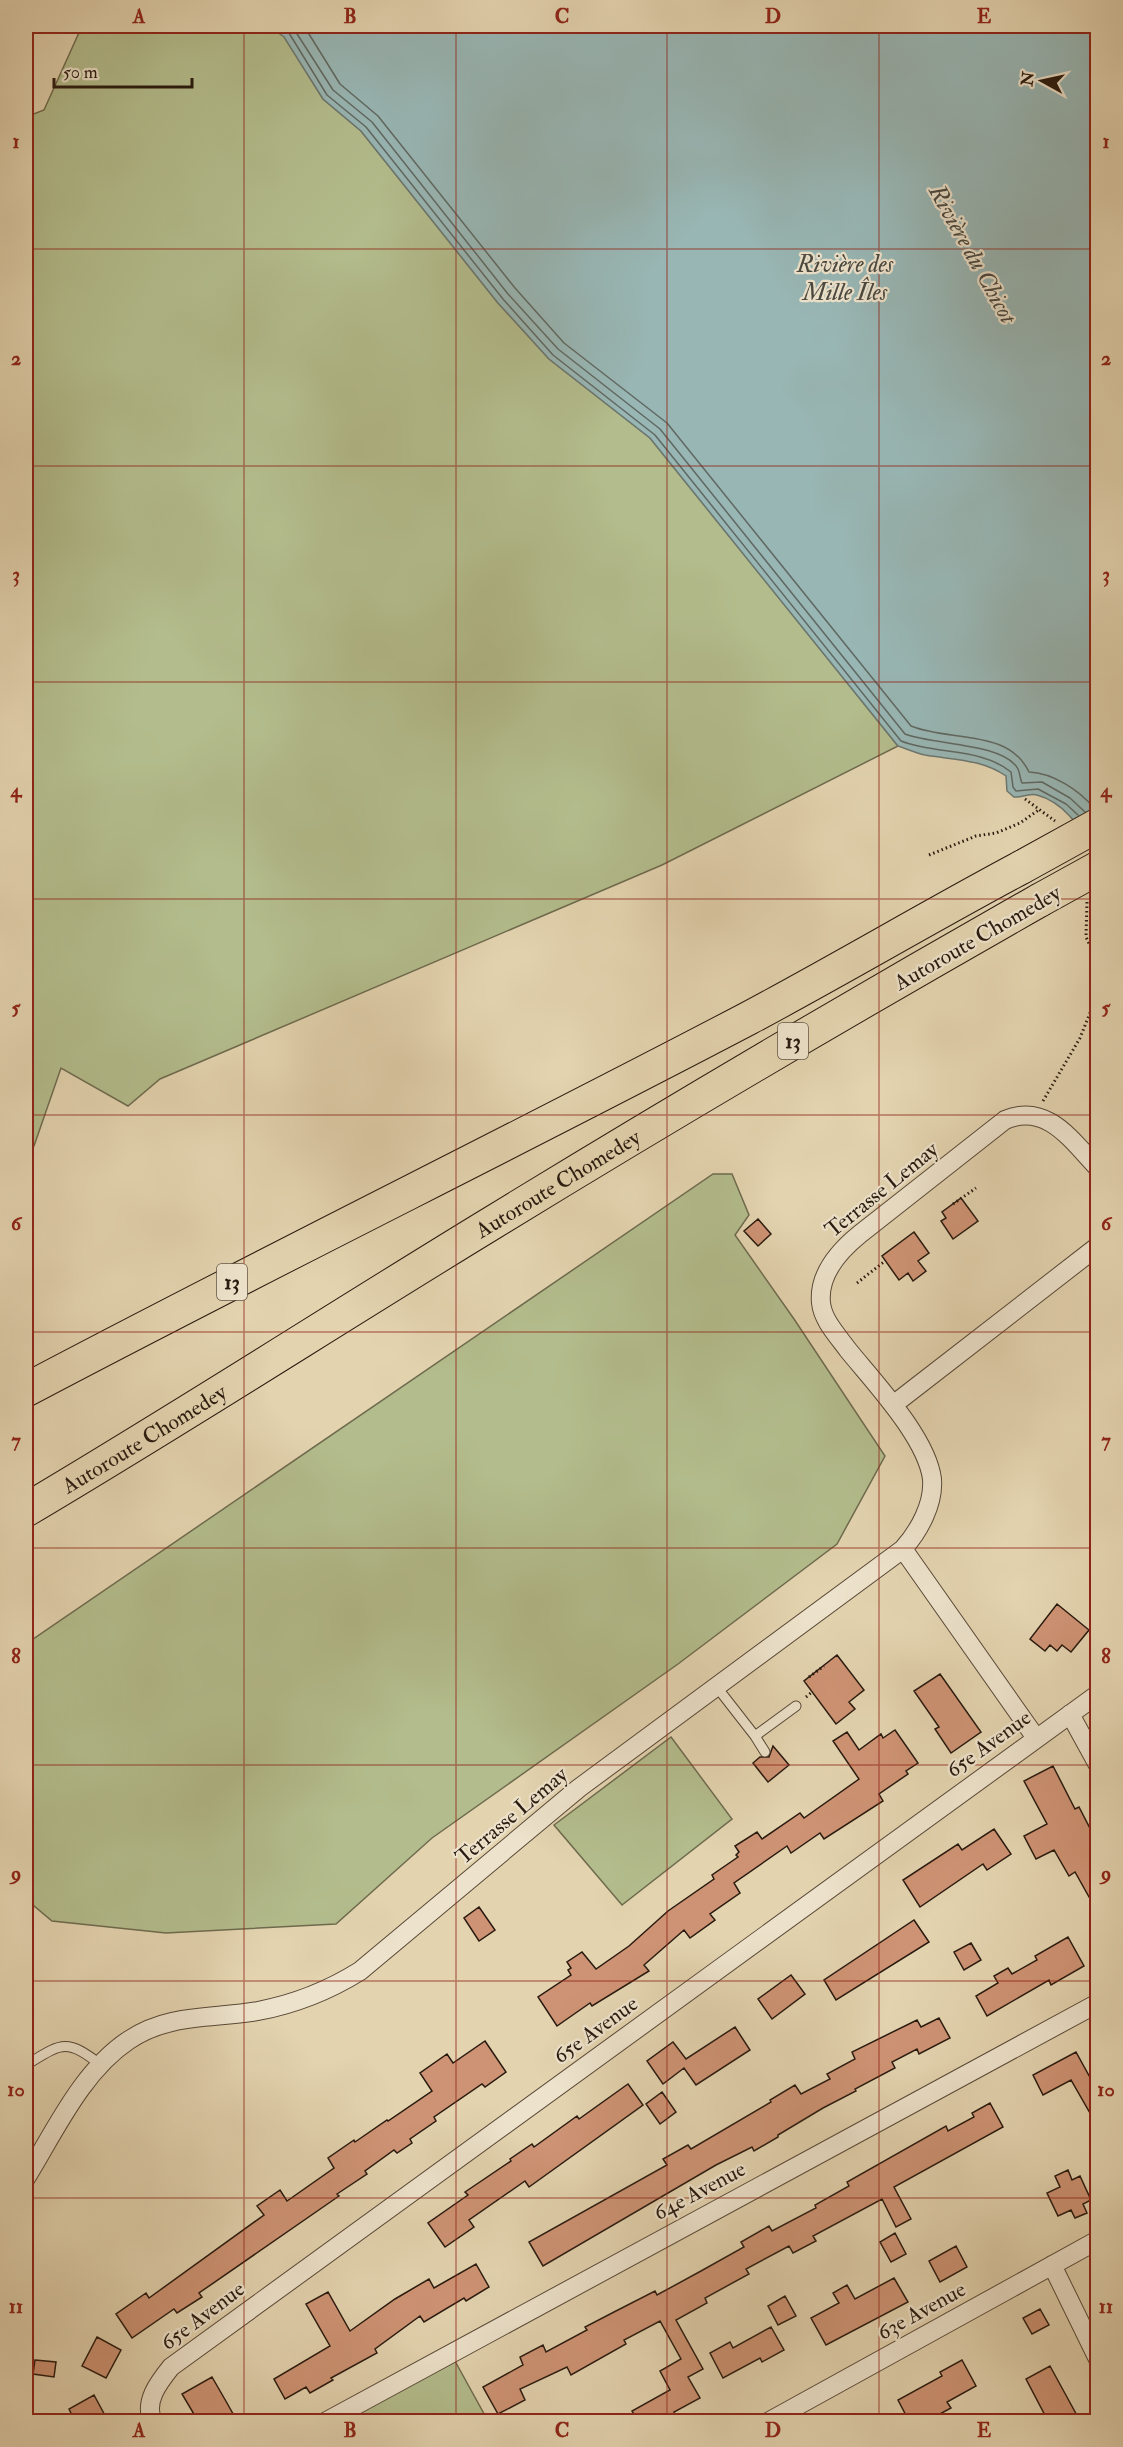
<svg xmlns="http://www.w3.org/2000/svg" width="1123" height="2447" viewBox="0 0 1123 2447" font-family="'IM FELL Double Pica',serif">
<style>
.green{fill:#b3bc8c;stroke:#6e6b4e;stroke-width:1.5}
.water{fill:#98b6b4;stroke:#6c7872;stroke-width:1.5}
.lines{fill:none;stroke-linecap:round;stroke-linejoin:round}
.shore{stroke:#606862;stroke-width:1.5}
.building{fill:#ce9374;stroke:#291a0f;stroke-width:1.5}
.lane-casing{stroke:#584837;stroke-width:11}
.street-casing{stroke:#584837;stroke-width:20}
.highway-casing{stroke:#291a0f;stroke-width:35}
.path{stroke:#291a0f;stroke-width:3;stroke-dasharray:1.5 3;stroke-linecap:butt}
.lane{stroke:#ede2cb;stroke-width:9}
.street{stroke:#ede2cb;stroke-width:18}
.highway{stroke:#e3d3af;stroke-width:33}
.highway-bridge-casing{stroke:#291a0f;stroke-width:35;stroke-linecap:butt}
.highway-bridge{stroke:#e3d3af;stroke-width:33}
.grid{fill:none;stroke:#8f2418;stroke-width:1.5;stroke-opacity:0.55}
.labels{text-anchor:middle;stroke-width:4.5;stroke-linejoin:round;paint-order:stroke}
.shield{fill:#ede2cb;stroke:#645647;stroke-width:1.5}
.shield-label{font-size:21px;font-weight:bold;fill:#291a0f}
.street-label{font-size:22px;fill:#291a0f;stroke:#ede2cb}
.water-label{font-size:24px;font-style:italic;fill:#4a4941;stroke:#ede2cb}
.neatline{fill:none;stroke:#8f2418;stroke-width:2}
.grid-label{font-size:20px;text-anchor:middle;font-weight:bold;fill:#8f2418}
</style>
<rect width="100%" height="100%" fill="#e3d3af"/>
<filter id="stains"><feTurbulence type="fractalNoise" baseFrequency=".00333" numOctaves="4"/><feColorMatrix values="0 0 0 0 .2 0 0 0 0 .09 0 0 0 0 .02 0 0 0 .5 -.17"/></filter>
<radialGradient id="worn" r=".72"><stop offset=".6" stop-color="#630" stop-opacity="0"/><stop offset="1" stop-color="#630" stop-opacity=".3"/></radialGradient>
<path class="green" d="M82,26H269L284,36L323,99L361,131L498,303L549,359L650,438L898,746L662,865L160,1079L128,1106L61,1068L34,1146L26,1151V117L44,110Z
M713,1174H732L749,1215L735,1235L794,1319L885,1456L837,1544L678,1664L432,1838L336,1924L166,1933L52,1921L33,1905L26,1879V1644Z
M671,1737L732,1819L622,1905L554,1825Z
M450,2352L488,2421H348L343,2412Z"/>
<path class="water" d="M269,26H1097V855C1082,832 1067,803 1037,795C1030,793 1021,798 1014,797L1007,791L1006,776C981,759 954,760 925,755C916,753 907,749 898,746L650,438L549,359L498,303L361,131L323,99L284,37Z"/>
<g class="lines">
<path class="shore" d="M279,26L289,33L327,95L366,127L503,299L553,355L655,435L901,741C937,755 980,747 1011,772L1013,787L1016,791L1038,789L1066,804L1078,815
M292,26L333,90L372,122L508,294L558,349L660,429L905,734C933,745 1004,743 1018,769C1020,773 1020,779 1022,783L1042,782L1070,798L1085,812
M304,26L340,84L378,116L515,288L564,343L667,423L911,726C949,742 1008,728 1029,772C1053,773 1079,790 1094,808"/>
</g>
<path class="building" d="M961,1198L978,1221L953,1239L941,1221L946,1218L942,1212Z
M758,1219L771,1234L758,1246L744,1231Z
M914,1232L929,1253L918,1261L926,1271L913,1281L908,1273L899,1280L882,1256Z
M1057,1604L1089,1630L1071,1652L1062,1645L1057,1651L1050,1645L1045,1651L1030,1639Z
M837,1655L864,1690L849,1702L855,1709L836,1724L804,1681Z
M940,1674L981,1732L951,1753L935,1729L939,1727L914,1691Z
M895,1730L918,1763L906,1771L908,1774L879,1794L883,1801L824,1839L820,1833L791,1853L787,1846L734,1883L740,1893L710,1914L715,1920L690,1938L684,1930L644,1965L649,1971L592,2006L590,2003L557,2026L538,1997L571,1975L568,1970L571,1968L567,1962L582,1952L596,1969L629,1946L668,1911L714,1879L712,1875L738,1857L736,1855L739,1852L735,1846L757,1832L762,1839L800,1813L804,1818L859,1779L833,1741L847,1732L859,1750L881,1734L883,1738Z
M773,1746L789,1765L768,1782L753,1763L760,1757H769Z
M1053,1766L1075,1809L1079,1807L1098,1844V1913L1075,1872L1069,1876L1054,1850L1036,1859L1024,1836L1047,1824L1024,1781Z
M994,1829L1011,1854L987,1870L983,1864L920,1907L903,1880L958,1844L962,1850Z
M479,1907L495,1930L479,1941L464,1918Z
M914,1920L929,1942L836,2000L824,1980Z
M1068,1937L1084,1966L1051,1985L1049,1980L987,2016L976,1996L998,1983L994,1976L1008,1968L1012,1974L1037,1960L1035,1956Z
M971,1943L981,1960L964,1970L954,1952Z
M791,1975L805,1994L772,2019L758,1999Z
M939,2018L950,2038L919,2054L917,2049L892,2062L895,2068L855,2089L856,2091L823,2108L778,2135V2137L754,2151L752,2147L716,2165L543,2266L529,2242L667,2165L663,2159L688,2145L691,2149L771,2102L770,2100L795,2085L801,2094L830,2079L827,2074L855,2059L852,2052L917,2020L921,2027Z
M735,2027L750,2050L696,2085L684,2068L663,2084L647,2061L673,2042L686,2059Z
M485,2041L506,2072L485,2087L482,2084L434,2117L436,2121L410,2139L412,2143L397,2153L394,2150L365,2171L367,2174L337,2194L339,2196L199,2293L202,2297L177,2313L174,2309L132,2338L116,2314L146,2293L149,2298L264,2215L257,2206L280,2190L287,2201L334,2168L328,2158L354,2140L355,2142L387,2120L388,2121L432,2091L420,2073L447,2054L453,2063Z
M1076,2052L1098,2092V2127L1071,2080L1043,2095L1033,2075Z
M628,2084L643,2105L529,2187L525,2181L469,2220L474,2227L445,2247L428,2223L468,2195L465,2192L511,2161L510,2159L532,2144L534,2147L577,2116L579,2119Z
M662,2092L676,2112L660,2124L646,2104Z
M990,2103L1003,2127L894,2187L911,2219L896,2227L882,2199L813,2236L816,2241L793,2253L789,2246L746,2269L749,2274L705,2298L707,2303L676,2320L703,2369L688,2377L700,2398L674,2412L679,2421H638L632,2411L670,2390L660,2371L681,2359L660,2321L624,2340L626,2344L571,2375L567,2367L520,2389L525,2400L498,2414L483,2387L523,2365L520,2357L543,2345L546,2352L587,2330L585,2327L614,2312L655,2291L657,2295L701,2271L744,2247L741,2242L769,2226L772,2231L816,2208L815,2205L849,2186L847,2182L946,2126L948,2131L974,2117L972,2113Z
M1068,2170L1072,2180L1080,2176L1091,2200L1083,2204L1087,2213L1075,2218L1071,2210L1058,2216L1047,2193L1060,2187L1055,2176Z
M895,2233L906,2254L891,2262L880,2242Z
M956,2246L967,2267L940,2282L929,2261Z
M476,2264L489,2287L466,2301L464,2298L424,2322L420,2316L375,2349L377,2353L331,2378L333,2380L310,2393L306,2387L285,2399L274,2379L330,2346L306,2304L328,2292L350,2331L395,2299L429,2279L434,2288Z
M894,2278L908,2302L826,2345L811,2318L839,2303L833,2293L847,2285L855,2299Z
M785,2296L796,2316L778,2325L768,2306Z
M1040,2309L1049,2325L1032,2334L1023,2318Z
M771,2327L784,2350L762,2362L760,2358L723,2378L710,2353L730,2342L733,2348Z
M97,2337L121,2350L106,2378L82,2366Z
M35,2360L56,2362L54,2377L33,2374Z
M962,2360L976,2386L947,2402L951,2408L927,2421H909L898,2400L942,2376L940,2372Z
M1050,2366L1080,2421H1048L1026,2379Z
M212,2377L227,2403L237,2421H198L182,2394Z
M94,2395L108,2421H75L69,2409Z"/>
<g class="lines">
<defs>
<path id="lane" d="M716,1686L755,1736L796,1706
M755,1736L765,1752
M26,2065C62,2043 66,2038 101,2065"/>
<path id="street" d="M893,1405L1098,1246
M903,1549L1036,1738
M1070,1714L1098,1765
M26,2178C55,2131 82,2071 129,2040C169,2013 213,2019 258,2011C295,2004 328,1991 360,1971L579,1788L903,1549C919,1531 934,1504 932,1479C927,1438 874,1382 848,1350C838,1336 823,1321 821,1303C818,1274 839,1251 860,1234L1005,1120C1047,1102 1072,1141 1098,1168
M1052,2265L1098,2359
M153,2422C143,2402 159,2382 171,2367L1098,1694
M325,2422L1098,2003
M768,2422L1098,2240"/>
<g id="highway">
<path d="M26,1390C266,1263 509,1144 749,1018C841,969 930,916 1022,867"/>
<path id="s1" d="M26,1510C183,1417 336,1318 492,1223C673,1112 855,1005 1040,900"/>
</g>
</defs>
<use href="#lane" class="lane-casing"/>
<use href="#street" class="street-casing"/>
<use href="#highway" class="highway-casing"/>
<path class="path" d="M1025,799L1055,821
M929,855L976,836L996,833L1020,823L1040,809
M1087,902L1086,937L1098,963
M1043,1101L1080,1038L1098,993
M953,1204L976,1188
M857,1283L885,1261
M809,1677L824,1666
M806,1697L812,1692"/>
<use href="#lane" class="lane"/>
<use href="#street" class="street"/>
<use href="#highway" class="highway"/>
<defs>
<path id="highway-bridge" d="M1022,867L1098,825
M1040,900L1098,868"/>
</defs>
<use href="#highway-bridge" class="highway-bridge-casing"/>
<use href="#highway-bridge" class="highway-bridge"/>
</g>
<path class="grid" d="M244,26V2422M456,26V2422M667,26V2422M879,26V2422M26,249H1098M26,466H1098M26,682H1098M26,899H1098M26,1115H1098M26,1332H1098M26,1548H1098M26,1765H1098M26,1981H1098M26,2198H1098"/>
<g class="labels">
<g class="shield">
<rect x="778" y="1023" width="30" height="36" rx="4.5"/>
<rect x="217" y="1264" width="30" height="36" rx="4.5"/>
</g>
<g class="shield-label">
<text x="793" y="1048">13</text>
<text x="232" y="1289">13</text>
</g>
<g class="street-label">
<text transform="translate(977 937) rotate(-30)" y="8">Autoroute Chomedey</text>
<text dy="8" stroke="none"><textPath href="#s1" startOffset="624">Autoroute Chomedey</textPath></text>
<text transform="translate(881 1189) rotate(-39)" y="8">Terrasse Lemay</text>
<text dy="8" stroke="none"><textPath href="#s1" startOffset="138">Autoroute Chomedey</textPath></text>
<text transform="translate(988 1743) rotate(-36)" y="8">65e Avenue</text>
<text transform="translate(511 1815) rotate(-40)" y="8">Terrasse Lemay</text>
<text transform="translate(595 2029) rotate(-36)" y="8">65e Avenue</text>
<text transform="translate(699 2190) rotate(-28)" y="8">64e Avenue</text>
<text transform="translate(921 2310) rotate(-29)" y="8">63e Avenue</text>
<text transform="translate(202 2315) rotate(-37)" y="8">65e Avenue</text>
</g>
<g class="water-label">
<text transform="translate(973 254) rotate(61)" y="8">Rivière du Chicot</text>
<text x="845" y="272">Rivière des<tspan x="845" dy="28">Mille Îles</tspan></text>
</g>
</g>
<rect width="1123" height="2447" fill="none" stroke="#e3d3af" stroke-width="66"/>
<g transform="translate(1042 81) rotate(278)" stroke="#ede2cb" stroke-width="4.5" paint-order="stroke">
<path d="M0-4.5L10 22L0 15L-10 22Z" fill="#291a0f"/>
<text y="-9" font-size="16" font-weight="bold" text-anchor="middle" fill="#291a0f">N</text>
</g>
<path d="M54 78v9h138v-9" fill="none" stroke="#291a0f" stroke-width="3"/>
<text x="63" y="78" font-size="18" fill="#291a0f" stroke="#ede2cb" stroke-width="4.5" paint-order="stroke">50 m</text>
<rect x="33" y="33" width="1057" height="2381" class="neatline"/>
<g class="grid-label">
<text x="139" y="23">A</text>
<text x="350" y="23">B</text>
<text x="562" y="23">C</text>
<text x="773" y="23">D</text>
<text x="984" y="23">E</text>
<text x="16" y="148">1</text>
<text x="1106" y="148">1</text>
<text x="16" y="365">2</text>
<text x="1106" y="365">2</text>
<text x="16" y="581">3</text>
<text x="1106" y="581">3</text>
<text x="16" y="797">4</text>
<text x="1106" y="797">4</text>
<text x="16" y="1014">5</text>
<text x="1106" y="1014">5</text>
<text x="16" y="1230">6</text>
<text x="1106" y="1230">6</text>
<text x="16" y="1447">7</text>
<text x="1106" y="1447">7</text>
<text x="16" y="1663">8</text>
<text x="1106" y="1663">8</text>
<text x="16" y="1880">9</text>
<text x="1106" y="1880">9</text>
<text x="16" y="2096">10</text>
<text x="1106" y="2096">10</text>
<text x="16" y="2313">11</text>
<text x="1106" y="2313">11</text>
<text x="139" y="2437">A</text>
<text x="350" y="2437">B</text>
<text x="562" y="2437">C</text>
<text x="773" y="2437">D</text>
<text x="984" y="2437">E</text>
</g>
<rect width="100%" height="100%" filter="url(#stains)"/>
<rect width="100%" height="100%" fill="url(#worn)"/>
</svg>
